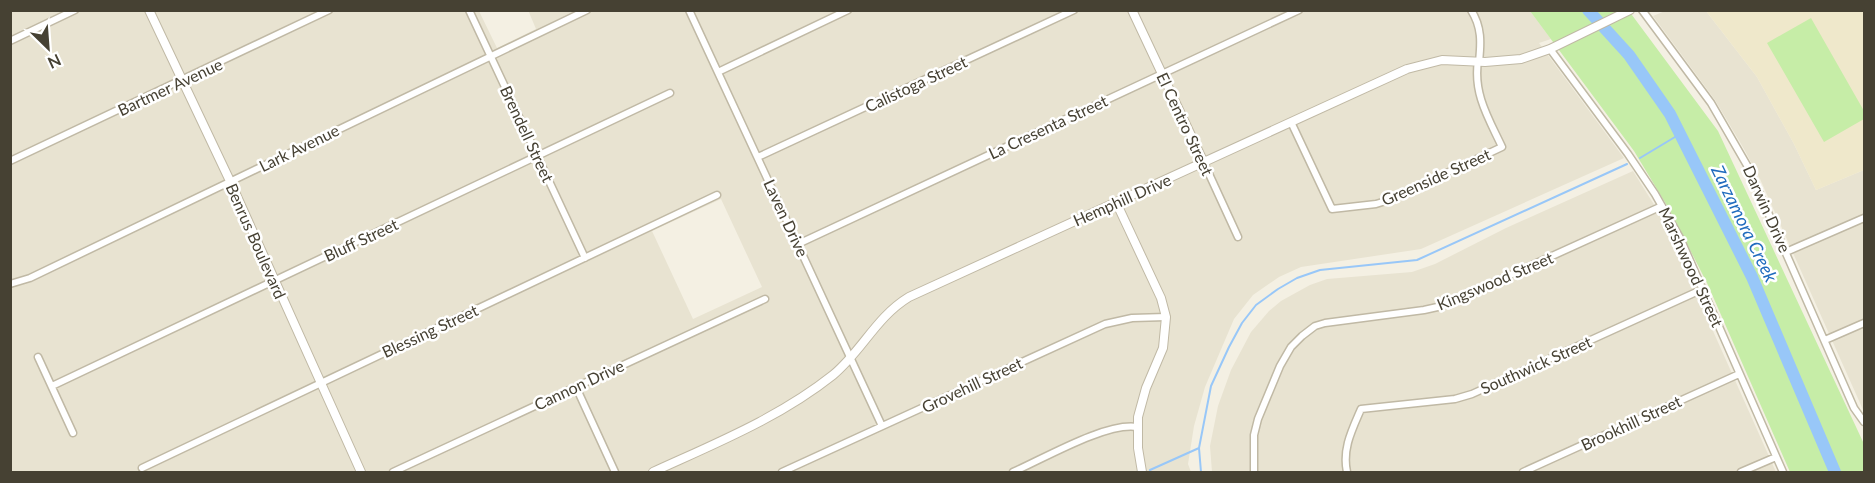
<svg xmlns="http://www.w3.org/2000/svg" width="1875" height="483" viewBox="0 0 1875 483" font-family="Lato,sans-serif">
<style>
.residential{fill:#e8e3d1;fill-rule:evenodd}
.education{fill:#efe8cb}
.grass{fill:#c6eda7}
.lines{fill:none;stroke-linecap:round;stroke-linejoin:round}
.stream{stroke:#98c7f8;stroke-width:2}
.river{stroke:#98c7f8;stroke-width:12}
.minor-casing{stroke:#c0b9a5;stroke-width:9}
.tertiary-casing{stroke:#c0b9a5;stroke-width:10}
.minor{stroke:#fff;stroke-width:6}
.tertiary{stroke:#fff;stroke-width:8}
.labels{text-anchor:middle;stroke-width:5;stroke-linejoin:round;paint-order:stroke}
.street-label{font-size:16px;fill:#464133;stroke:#fff}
.water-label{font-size:18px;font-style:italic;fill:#206cbe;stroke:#fff}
</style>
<rect width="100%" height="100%" fill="#f4f0e3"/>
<path class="residential" d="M528,10L1530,11L1551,39L1539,43L1624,158L1421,249L1301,267L1279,277L1253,295L1234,319L1205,387L1194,426L1188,464L1191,472H11V11H479L497,48L536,29ZM721,199L762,287L693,319L652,231Z
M1665,11H1706L1757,77L1794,144L1816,190L1864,170V412L1760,179L1744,149L1715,100L1653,16Z
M1633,171L1663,219L1776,472H1212L1210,446L1218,406L1231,370L1251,332L1269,311L1281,301L1310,285L1327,279L1412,272L1435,264L1506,228Z"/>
<path class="education" d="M1706,11H1864V170L1816,190L1794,144L1757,77Z"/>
<path class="grass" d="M1530,11H1629L1718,131L1864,444V472H1790L1707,283L1669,209L1634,151Z
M1811,18L1864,111V119L1824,142L1767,43Z"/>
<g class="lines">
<path class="stream" d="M1640,158L1680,134
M1199,448L1201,472
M1150,470L1199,448L1211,386L1229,347L1242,323L1256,305L1278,289L1297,278L1320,270L1417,260L1627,164"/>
<path class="river" d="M1588,10L1629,55L1670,114L1752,277L1835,472"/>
<defs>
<path id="minor" d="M469,10L585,258
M689,10L882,426
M1471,10C1482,27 1481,43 1479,62
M1642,10L1711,103L1748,167L1854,408L1864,422
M10,41L75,10
M1550,49L1628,154L1655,194L1680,238L1783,472
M718,72L848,10
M1291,122L1332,209L1376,204L1389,200L1502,147C1489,119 1473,94 1478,61
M758,157L1074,10
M10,161L329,10
M1204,163L1238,237
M798,244L1299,10
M1786,252L1864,218
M10,284L30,278L587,10
M1825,340L1864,323
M38,357L73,433
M52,386L670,93
M576,387L615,472
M142,468L717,195
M393,472L765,299
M782,472L1105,324L1132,318L1166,317
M1013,472C1043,459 1106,422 1137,427
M1254,472V435L1258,419L1280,366L1291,347L1302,336L1315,326L1325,323L1424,310L1442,306L1662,206
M1347,472C1342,449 1352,430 1361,409L1455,399L1472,394L1703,289
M1523,472L1739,374
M1741,472L1776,457"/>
<path id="tertiary" d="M149,10L230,181L361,472
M1132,10L1204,163
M1116,202L1161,298L1166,317L1163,348L1146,388L1138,417V448L1142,472
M653,472C714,444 779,418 833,375C862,351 876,317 909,297L1407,69L1442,60L1485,62L1521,59L1550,49L1630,10"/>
</defs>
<use href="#minor" class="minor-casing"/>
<use href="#tertiary" class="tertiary-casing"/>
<use href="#minor" class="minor"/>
<use href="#tertiary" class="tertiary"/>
</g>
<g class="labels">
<g class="street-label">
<text transform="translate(916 84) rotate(-25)" y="6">Calistoga Street</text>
<text transform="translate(170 87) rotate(-25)" y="6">Bartmer Avenue</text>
<text transform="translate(1185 124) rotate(65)" y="6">El Centro Street</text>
<text transform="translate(1048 127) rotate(-25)" y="6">La Cresenta Street</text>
<text transform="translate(527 134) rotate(65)" y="6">Brendell Street</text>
<text transform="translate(299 148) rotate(-26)" y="6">Lark Avenue</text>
<text transform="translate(1436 177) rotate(-24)" y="6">Greenside Street</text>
<text transform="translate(1122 200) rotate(-24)" y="6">Hemphill Drive</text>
<text transform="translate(1767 209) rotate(66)" y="6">Darwin Drive</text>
<text transform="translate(786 218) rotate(65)" y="6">Laven Drive</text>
<text transform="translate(361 240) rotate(-25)" y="6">Bluff Street</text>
<text transform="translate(256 241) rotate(66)" y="6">Benrus Boulevard</text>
<text transform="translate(1691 267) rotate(65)" y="6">Marshwood Street</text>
<text transform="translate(1495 281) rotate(-23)" y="6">Kingswood Street</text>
<text transform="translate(430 331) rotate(-25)" y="6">Blessing Street</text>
<text transform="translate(1536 365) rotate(-24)" y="6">Southwick Street</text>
<text transform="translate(579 385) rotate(-25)" y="6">Cannon Drive</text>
<text transform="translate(972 385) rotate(-25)" y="6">Grovehill Street</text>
<text transform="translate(1631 423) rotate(-25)" y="6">Brookhill Street</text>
</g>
<g class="water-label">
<text transform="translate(1744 224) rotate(64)" y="6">Zarzamora Creek</text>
</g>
</g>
<rect width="1875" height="483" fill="none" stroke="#464133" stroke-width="24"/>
<g transform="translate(48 48) rotate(155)" stroke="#ffffff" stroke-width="4.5" paint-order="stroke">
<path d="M0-4.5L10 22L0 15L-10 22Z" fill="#464133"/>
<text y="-9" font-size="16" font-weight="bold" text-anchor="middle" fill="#464133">N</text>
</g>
</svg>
